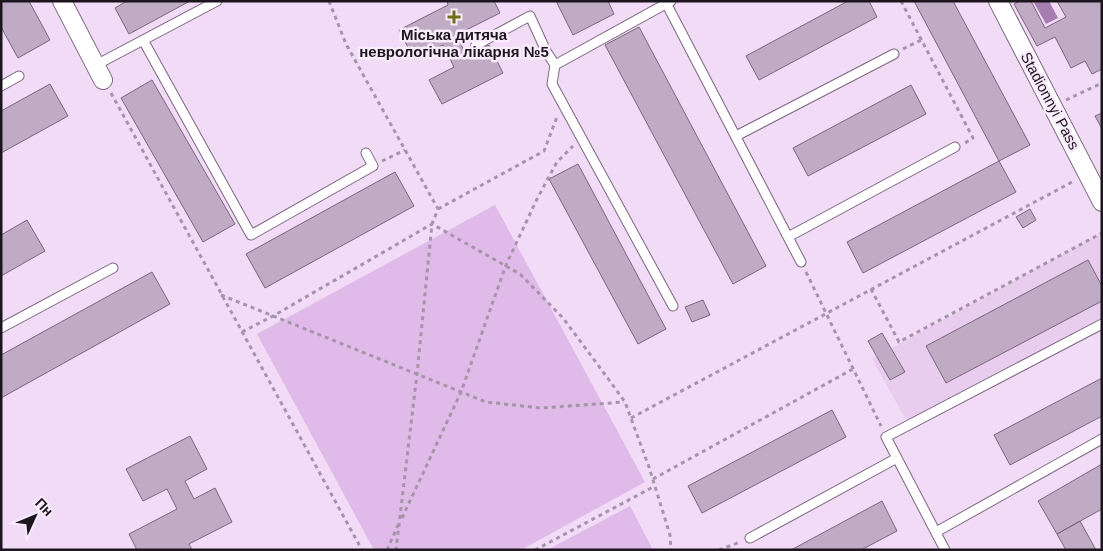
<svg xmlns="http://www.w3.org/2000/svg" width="1103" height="551" viewBox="0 0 1103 551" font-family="Arial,sans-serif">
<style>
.built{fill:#e8cdee}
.green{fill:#e0bae8}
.water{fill:#a87db2}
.building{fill:#c0abc5;stroke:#7a667e}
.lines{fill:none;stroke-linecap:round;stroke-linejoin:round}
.lane-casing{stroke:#7b677f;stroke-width:11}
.street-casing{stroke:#7b677f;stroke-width:20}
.path{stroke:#a695aa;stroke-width:3;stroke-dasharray:4 4;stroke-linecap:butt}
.lane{stroke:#fff;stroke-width:9}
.street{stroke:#fff;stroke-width:18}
.poi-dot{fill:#6f7014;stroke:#f9ebfc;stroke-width:2}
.labels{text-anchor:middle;stroke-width:5;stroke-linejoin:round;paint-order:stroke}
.poi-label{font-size:15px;font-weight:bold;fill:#1d151e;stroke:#f9ebfc}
.street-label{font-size:15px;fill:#1d151e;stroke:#f9ebfc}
</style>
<rect width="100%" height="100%" fill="#f1dbf6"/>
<path class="built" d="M1102,233V324L909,425L872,359Z"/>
<path class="green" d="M495,205L645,482L521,550H374L257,334Z
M630,506L653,550H547Z"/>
<path class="water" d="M1033,1H1049L1058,18L1046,24Z"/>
<path class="building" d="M1,1H29L50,40L18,58L1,27Z
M127,1H190L129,34L115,8Z
M447,1H494L500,13L456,35L467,56L489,45L503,73L442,104L429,80L454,67L443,45L414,59L399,30L448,5Z
M556,1H608L614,14L573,35Z
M848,1H869L877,17L759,80L746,56Z
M914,1H953L1030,145L999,161Z
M1020,1H1031L1045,28L1066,17L1057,1H1102V69L1092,74L1085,61L1071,68L1055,37L1037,46L1014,4Z
M639,27L766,266L733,284L605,45Z
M152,80L235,224L203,242L121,98Z
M50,84L68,116L1,153V111Z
M911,85L926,114L808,176L793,148Z
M1102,113V129L1095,116Z
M999,161L1016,192L863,273L847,242Z
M578,164L666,329L638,344L549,179Z
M395,172L414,206L265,288L246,254Z
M1030,209L1036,220L1023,228L1016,217Z
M27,220L45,251L1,276V235Z
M1088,260L1102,286V301L946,383L926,346Z
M152,272L170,304L1,398V355Z
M703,300L710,315L692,322L685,307Z
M882,333L905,372L890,380L868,341Z
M1102,378V416L1010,465L994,435Z
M832,410L846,437L702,513L688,486Z
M190,436L207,469L185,481L194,499L215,488L232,522L189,544L192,550H137L129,534L177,509L167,489L143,501L126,469Z
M1102,464V509L1057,534L1038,501Z
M882,501L897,531L861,550H791Z
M1080,521L1096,550H1066L1057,534Z"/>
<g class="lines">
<defs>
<path id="lane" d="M665,1L801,262
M671,1L555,65L552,84L673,306
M143,40L251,235L373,166L366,153
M476,45L530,16L546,51L555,65
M96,65L217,1
M1,86L19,76
M736,136L894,54
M788,237L955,147
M1,328L113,268
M936,532L1102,439
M750,538L897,458
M945,550L886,437L1102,324"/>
<path id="street" d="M62,1L103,80
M998,1L1102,202"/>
</defs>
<use href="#lane" class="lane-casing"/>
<use href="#street" class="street-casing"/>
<path class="path" d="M329,1L346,44L438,209L432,224L417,374L396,550
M901,1L973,138L965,143
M903,49L921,40
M111,93L362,550
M1066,100L1102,83
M382,161L405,150
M438,209L544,151L557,117
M806,272L881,426
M871,289L899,342L1102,233
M221,295L486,402L541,408L624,402
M242,332L273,316L432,224L520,274L563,318L598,365L625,402L649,467L670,535L671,550
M631,418L1074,181
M653,479L853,369
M402,518L461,392L506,265L537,199L557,162L573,146
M387,550L398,525
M535,550L655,486
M719,550L740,542"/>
<use href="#lane" class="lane"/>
<use href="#street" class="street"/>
</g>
<path class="poi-dot" d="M451.5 9.5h5v5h5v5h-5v5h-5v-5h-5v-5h5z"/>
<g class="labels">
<g class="poi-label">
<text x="454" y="40">Міська дитяча<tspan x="454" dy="17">неврологічна лікарня №5</tspan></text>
</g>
<g class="street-label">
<text transform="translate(1050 101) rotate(62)" y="5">Stadionnyi Pass</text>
</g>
</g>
<rect width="1103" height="551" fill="none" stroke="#1d151e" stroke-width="5"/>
<g transform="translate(35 516) rotate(46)" stroke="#f9ebfc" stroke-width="4" paint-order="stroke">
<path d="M0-4L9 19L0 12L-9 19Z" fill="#1d151e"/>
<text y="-8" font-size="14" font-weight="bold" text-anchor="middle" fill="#1d151e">Пн</text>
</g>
</svg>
